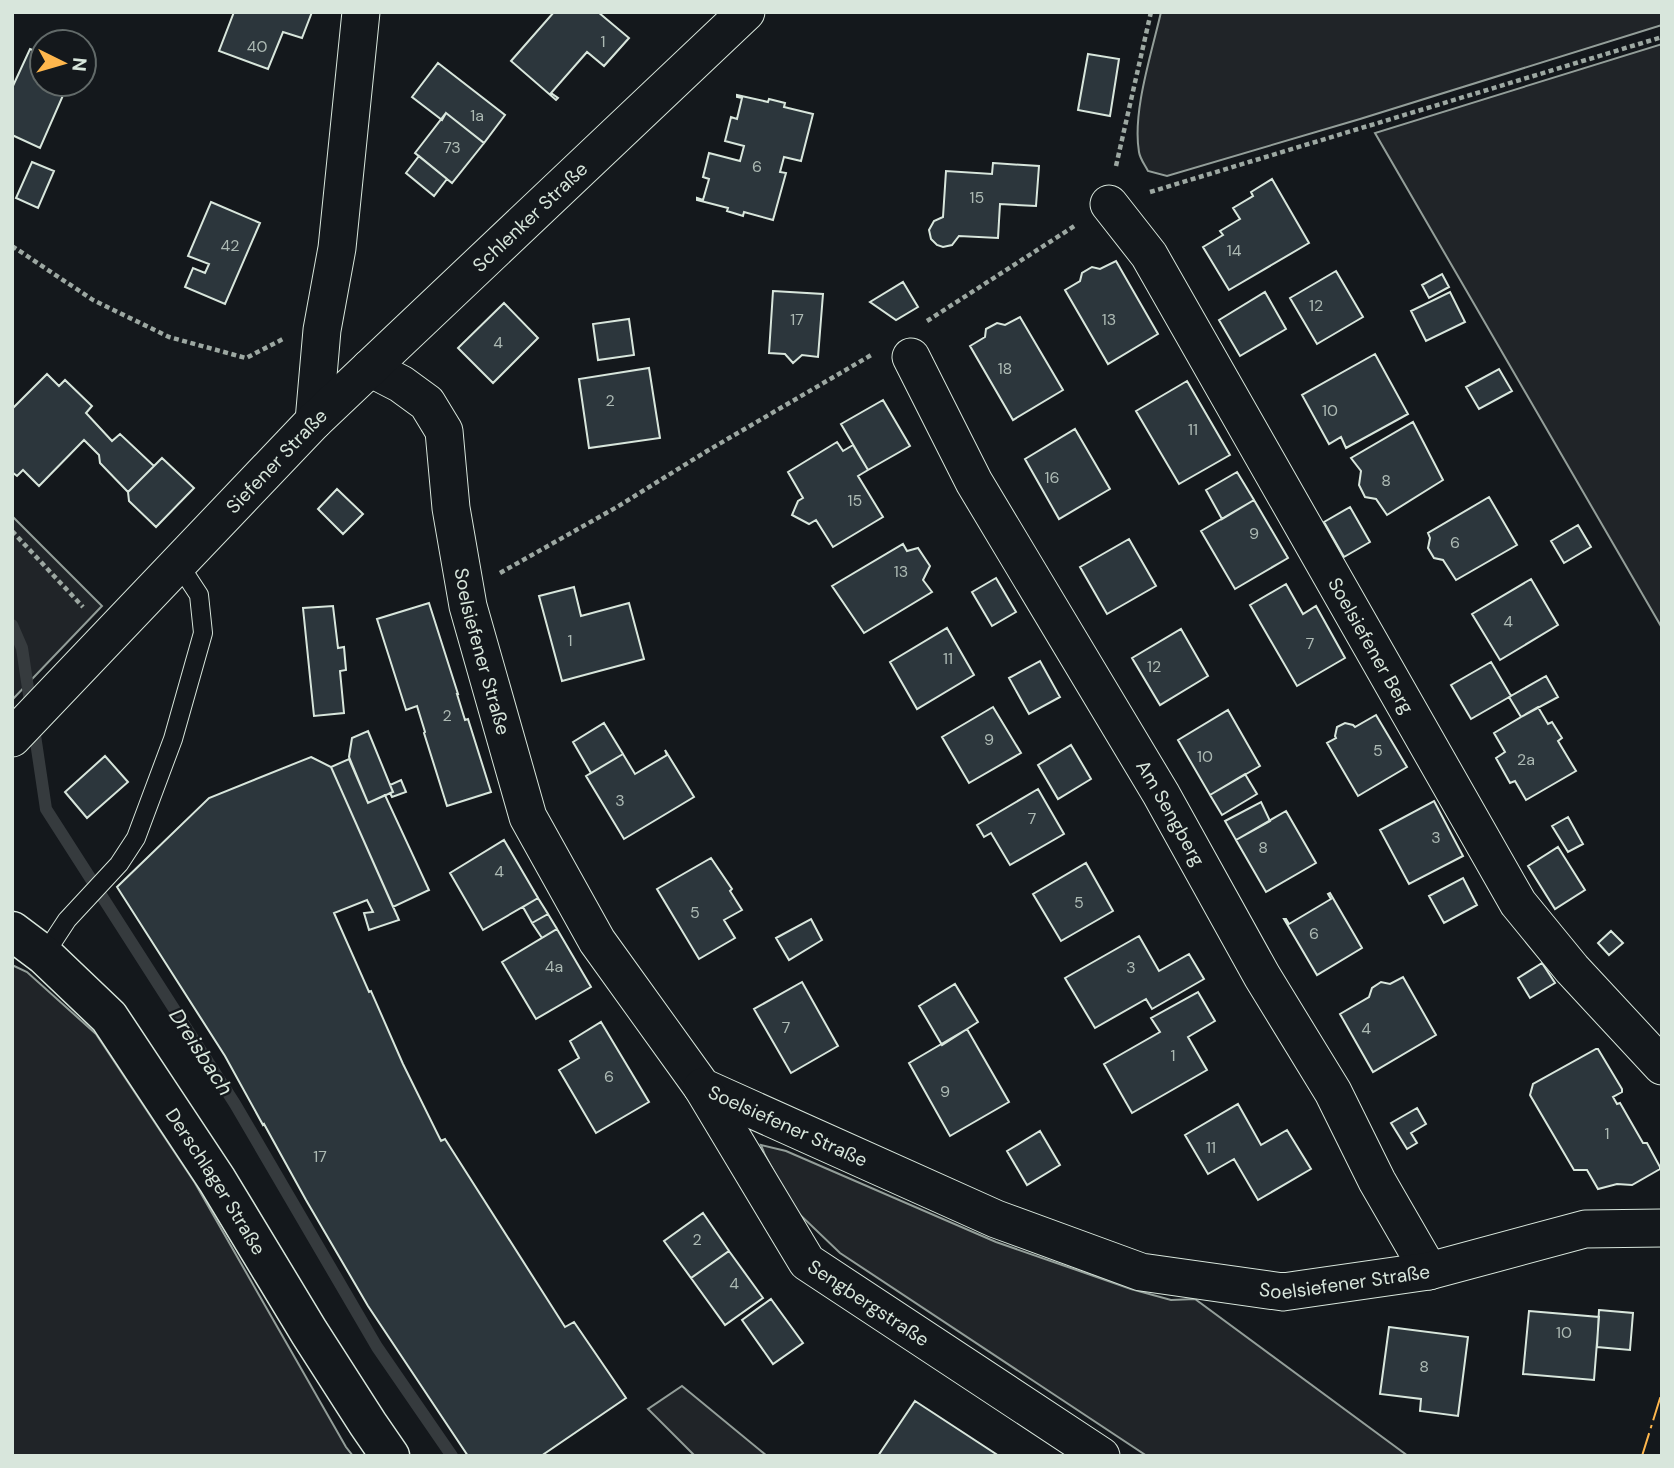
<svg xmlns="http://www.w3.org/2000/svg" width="1674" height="1468" viewBox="0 0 1674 1468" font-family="'DM Sans',sans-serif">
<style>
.green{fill:#202428;stroke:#939e99;stroke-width:2}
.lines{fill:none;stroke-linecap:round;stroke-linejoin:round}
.stream{stroke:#363b3e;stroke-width:12}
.building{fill:#2c363c;stroke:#d8e6dc;stroke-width:2}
.lane-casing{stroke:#d8e6dc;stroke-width:20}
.street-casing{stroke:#d8e6dc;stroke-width:39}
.secondary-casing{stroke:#d8e6dc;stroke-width:41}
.path{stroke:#9da8a2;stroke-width:4.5;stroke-dasharray:5 3.5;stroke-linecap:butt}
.lane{stroke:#14181c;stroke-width:18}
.street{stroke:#14181c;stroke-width:37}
.secondary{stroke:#14181c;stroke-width:38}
.power{stroke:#ffb74d;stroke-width:2;stroke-dasharray:24 5 3.5 5;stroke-linecap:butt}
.labels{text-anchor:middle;stroke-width:5;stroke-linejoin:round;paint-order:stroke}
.number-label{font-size:16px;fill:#adbab4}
.street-label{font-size:19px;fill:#d8e6dc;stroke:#14181c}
.water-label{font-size:21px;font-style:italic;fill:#d8e6dc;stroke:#14181c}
</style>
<rect width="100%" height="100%" fill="#14181c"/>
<path class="green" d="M1161,12H1662V25L1360,119L1167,176L1148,171C1145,165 1140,159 1139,152C1132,112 1152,52 1161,12Z
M1662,44V628L1375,133Z
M12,516L102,606L12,700Z
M12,965L27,972L96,1034L195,1183L346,1447L353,1456H12Z
M761,1145L786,1151L996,1242L1131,1289L1171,1300L1195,1299L1408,1456H1147L840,1253L794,1209L765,1155Z
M682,1386L767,1456H695L648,1409Z"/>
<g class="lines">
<path class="stream" d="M12,625L22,648L46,809L235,1104L377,1347L452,1456"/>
</g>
<path class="building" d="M234,12H312L302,38L283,32L268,69L219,51Z
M554,12H598L629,38L604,66L587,52L551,93L558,98L556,100L511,61Z
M30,49L42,54V84H68L40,148L12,135V88Z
M1088,54L1119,59L1110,116L1078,110Z
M438,63L505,115L484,143L446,113L442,120L412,97Z
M737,95L768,102L769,99L785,103L784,107L813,114L801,161L784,157L780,172L786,173L773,220L744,212L743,216L727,211L728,208L697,200V198L703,200L709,179L703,177L709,153L740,161L744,146L725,141L731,117L737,119L742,98L737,97Z
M446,113L484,143L452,183L415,153Z
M419,156L447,179L434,196L406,173Z
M32,162L54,171L38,208L16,198Z
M993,163L1039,166L1036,206L1000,204L998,238L959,236L952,245L943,247L937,245L931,239L929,230L934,221L943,217L946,171L992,174Z
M1272,179L1309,243L1229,290L1203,247L1223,235L1220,231L1240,219L1233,208L1253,196L1251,192Z
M211,202L260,223L225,304L185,287L193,268L205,273L209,264L188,256Z
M1116,261L1158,334L1108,364L1065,290L1080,281L1082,273L1092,267L1100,269Z
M1336,271L1363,317L1317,344L1290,298Z
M1442,274L1449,287L1429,298L1422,285Z
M903,282L918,307L896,320L870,302Z
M773,291L823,294L818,357L802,355L793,363L785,354L769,353Z
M1265,292L1286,329L1240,356L1219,320Z
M1450,292L1465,322L1426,341L1411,311Z
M504,303L538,338L493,383L458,348Z
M1020,317L1063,390L1013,420L970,346L985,337L986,329L997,323L1005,325Z
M629,319L634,355L598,360L593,324Z
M1375,354L1408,414L1346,448L1341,437L1329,444L1302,395Z
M649,368L660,438L589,448L579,379Z
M1499,369L1512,391L1479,409L1466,387Z
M47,374L59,386L65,380L92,406L86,413L112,441L120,434L154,466L128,492L100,463L99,455L84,440L39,486L23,470L17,476L12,472V409Z
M1187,381L1230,455L1179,484L1136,411Z
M883,400L910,446L868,470L841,424Z
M1413,422L1443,480L1387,515L1376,499L1365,497L1359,485L1361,471L1351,458Z
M1075,429L1110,489L1059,519L1025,459Z
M837,442L843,451L853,445L868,470L858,476L883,517L833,547L816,520L809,524L792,515L798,501L803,498L788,472Z
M162,458L194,488L156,527L129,501L128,492Z
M1237,472L1254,500L1222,519L1206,490Z
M337,489L363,514L343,534L318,509Z
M1489,497L1517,545L1456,580L1443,560L1434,558L1428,548L1430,538L1428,533Z
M1254,500L1288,558L1235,589L1201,531Z
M1350,507L1370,542L1344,557L1324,522Z
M1578,525L1591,547L1564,563L1551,541Z
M1129,539L1156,586L1107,614L1080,567Z
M903,544L907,551L918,548L930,566L923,580L932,592L864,633L832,586Z
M996,578L1016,612L992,626L972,592Z
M1531,579L1558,625L1500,660L1472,614Z
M1286,584L1303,614L1316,606L1345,658L1297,686L1250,605Z
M574,587L581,616L629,603L644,659L562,681L539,596Z
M429,603L458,694H457L465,720L468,719L491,792L447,806L424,733L425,732L417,706L406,710L377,619Z
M333,606L338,648L344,647L346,670L340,671L344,713L314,716L303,608Z
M947,628L974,675L917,709L890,662Z
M1181,629L1208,676L1160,705L1132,658Z
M1040,661L1060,697L1029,714L1009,678Z
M1491,662L1511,696L1471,719L1451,685Z
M1546,676L1558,697L1521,717L1509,697Z
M993,707L1021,753L969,783L942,737Z
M1538,707L1548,724L1552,722L1562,738L1558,741L1576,771L1526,800L1515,781L1510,783L1496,758L1505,752L1494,733Z
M1228,710L1260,766L1210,795L1178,740Z
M1376,715L1407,767L1358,796L1327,743L1336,738L1335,736L1337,727L1345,723L1353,725L1355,727Z
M604,723L623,754L591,773L573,742Z
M368,731L393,792L368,803L349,757L352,738Z
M1071,745L1091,779L1058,799L1038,765Z
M665,750L694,797L624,839L586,776L623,754L635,774L667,755Z
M105,756L128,782L87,818L65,792Z
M311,757L331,767L399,920L369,930L364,913L373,912L367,900L334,913L369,992L371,991L403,1064L441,1141L445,1139L565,1327L574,1322L626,1398L541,1456H468L368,1306L306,1200L264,1124L263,1125L225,1056L117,887L209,798Z
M349,759L368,803L385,795L429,890L393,907L331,767Z
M1245,774L1257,794L1222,815L1210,795Z
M401,780L406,792L392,797L390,793L393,792L390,785Z
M1038,789L1064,834L1010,865L991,833L984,837L977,825Z
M1434,801L1463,856L1409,884L1380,830Z
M1261,802L1270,821L1236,840L1225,821Z
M1286,811L1316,863L1266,892L1236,840Z
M1568,817L1583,844L1568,852L1552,826Z
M504,840L538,898L483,930L450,873Z
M1558,847L1585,890L1555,909L1528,866Z
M711,858L732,889L730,891L742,910L724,920L735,938L699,959L657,889Z
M1086,863L1113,911L1061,941L1033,894Z
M1463,878L1477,905L1444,923L1429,896Z
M1330,893L1362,948L1317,975L1284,919H1286L1289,924L1331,899L1328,894Z
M538,898L548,914L532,923L523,907Z
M548,914L557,929L542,938L532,923Z
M811,919L822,940L789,960L776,938Z
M557,929L591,987L536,1019L502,962Z
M1611,931L1623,943L1609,955L1598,943Z
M1139,936L1159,971L1189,954L1204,979L1152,1009L1146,999L1095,1028L1065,978Z
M1542,963L1555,983L1530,998L1518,978Z
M1403,977L1436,1035L1373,1072L1340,1014L1369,997L1372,988L1381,982L1390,984Z
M802,982L838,1046L791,1073L754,1009Z
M955,984L978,1022L942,1045L919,1006Z
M1198,992L1215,1021L1188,1037L1207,1070L1132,1113L1104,1064L1160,1032L1151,1018Z
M601,1022L649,1102L596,1133L559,1070L579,1058L570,1041Z
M967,1029L1009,1102L950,1136L909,1063Z
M1596,1049H1598L1622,1089V1092L1613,1097L1617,1104L1620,1103L1643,1143H1647L1660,1167V1169L1632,1185L1617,1184L1598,1189L1587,1170H1574L1530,1095L1533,1084Z
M1238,1104L1261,1145L1287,1130L1311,1169L1258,1200L1234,1159L1208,1174L1185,1135Z
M1417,1108L1426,1124L1411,1133L1417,1143L1407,1149L1391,1123Z
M1040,1131L1060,1165L1027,1185L1007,1151Z
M703,1213L729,1251L691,1278L664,1241Z
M729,1251L763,1298L725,1325L691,1278Z
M771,1299L803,1343L773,1364L742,1320Z
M1599,1310L1633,1313L1630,1350L1597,1347Z
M1529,1311L1599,1317L1594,1380L1523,1374Z
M1389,1327L1468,1337L1458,1416L1420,1411L1421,1399L1380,1394Z
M915,1401L999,1456H878Z"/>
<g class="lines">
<defs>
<path id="lane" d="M44,955L67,920L119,864L136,838L173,739L203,633L199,595L178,563"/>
<g id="street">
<path id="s1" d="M1109,204L1149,255L1518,903L1572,969L1662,1066"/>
<path id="s2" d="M911,357L974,482L1161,794L1262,976L1333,1092L1377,1181L1429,1271"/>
<path id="s3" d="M370,368L401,384L427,403L444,431L451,508L468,606L528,817L597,941L702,1087L996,1219L1141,1272L1283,1292L1429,1271L1585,1229L1662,1228"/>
<path d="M314,421L322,330L337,248L361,12"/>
<path id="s4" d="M12,738L314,421L746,12"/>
<path id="s5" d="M702,1087L807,1262L1101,1456"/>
</g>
<g id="secondary">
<path id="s6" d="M12,931L44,955L109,1017L217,1180L309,1332L368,1424L390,1456"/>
</g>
</defs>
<use href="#lane" class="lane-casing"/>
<use href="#street" class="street-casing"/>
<use href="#secondary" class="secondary-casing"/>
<path class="path" d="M1116,166L1151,12
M1150,192L1662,37
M12,246L93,300L169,337L246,358L283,339
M927,321L1076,225
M12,531L83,607
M500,573L617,507L707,451L873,354"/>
<use href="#lane" class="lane"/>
<use href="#street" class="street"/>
<use href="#secondary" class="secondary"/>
<path class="power" d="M1642,1456L1662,1392"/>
</g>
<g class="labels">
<g class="number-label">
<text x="603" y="47">1</text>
<text x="257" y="52">40</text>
<text x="477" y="121">1a</text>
<text x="452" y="153">73</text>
<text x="757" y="172">6</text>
<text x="977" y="203">15</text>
<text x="230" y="251">42</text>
<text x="1234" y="256">14</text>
<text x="1316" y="311">12</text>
<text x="797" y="325">17</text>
<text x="1109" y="325">13</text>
<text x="498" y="348">4</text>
<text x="1005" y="374">18</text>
<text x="610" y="406">2</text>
<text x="1330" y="416">10</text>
<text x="1193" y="435">11</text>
<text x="1052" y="483">16</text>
<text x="1386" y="486">8</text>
<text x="855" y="506">15</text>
<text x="1254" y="539">9</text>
<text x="1455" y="548">6</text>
<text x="901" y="577">13</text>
<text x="1508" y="627">4</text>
<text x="570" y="646">1</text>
<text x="1310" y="649">7</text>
<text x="948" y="664">11</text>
<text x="1154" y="672">12</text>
<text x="447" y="721">2</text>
<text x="989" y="745">9</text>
<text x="1378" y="756">5</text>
<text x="1205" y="762">10</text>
<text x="1526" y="765">2a</text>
<text x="620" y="806">3</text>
<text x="1032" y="824">7</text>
<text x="1436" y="843">3</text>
<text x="1263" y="853">8</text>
<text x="499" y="877">4</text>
<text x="1079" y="908">5</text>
<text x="695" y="918">5</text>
<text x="1314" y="939">6</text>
<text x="554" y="972">4a</text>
<text x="1131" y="973">3</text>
<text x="786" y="1033">7</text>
<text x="1366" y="1034">4</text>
<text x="1173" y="1061">1</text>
<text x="609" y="1082">6</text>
<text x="945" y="1097">9</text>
<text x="1607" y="1139">1</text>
<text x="1211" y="1153">11</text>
<text x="320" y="1162">17</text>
<text x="697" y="1245">2</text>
<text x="734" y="1289">4</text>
<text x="1564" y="1338">10</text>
<text x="1424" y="1372">8</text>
</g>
<g class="street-label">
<text dy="7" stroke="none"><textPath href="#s4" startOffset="735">Schlenker Straße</textPath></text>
<text dy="7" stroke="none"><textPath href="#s4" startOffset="383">Siefener Straße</textPath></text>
<text dy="7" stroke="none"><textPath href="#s1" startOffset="514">Soelsiefener Berg</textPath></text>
<text dy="7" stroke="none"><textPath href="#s3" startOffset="324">Soelsiefener Straße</textPath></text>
<text dy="7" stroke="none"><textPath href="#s2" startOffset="525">Am Sengberg</textPath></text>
<text dy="7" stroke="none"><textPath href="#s3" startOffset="912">Soelsiefener Straße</textPath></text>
<text dy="7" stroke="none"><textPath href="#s6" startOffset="326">Derschlager Straße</textPath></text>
<text dy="7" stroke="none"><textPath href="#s3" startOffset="1500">Soelsiefener Straße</textPath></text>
<text dy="7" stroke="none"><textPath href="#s5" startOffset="278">Sengbergstraße</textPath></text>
</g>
<g class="water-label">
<text transform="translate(201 1052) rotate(57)" y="7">Dreisbach</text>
</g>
</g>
<rect width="1674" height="1468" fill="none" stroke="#d8e6dc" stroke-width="28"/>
<g transform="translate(63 63) rotate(95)"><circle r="33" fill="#14181c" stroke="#626a69" stroke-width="2"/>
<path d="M0-5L12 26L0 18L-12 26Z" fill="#ffb74d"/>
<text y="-10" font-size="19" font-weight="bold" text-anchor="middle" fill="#d8e6dc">N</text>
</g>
</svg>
